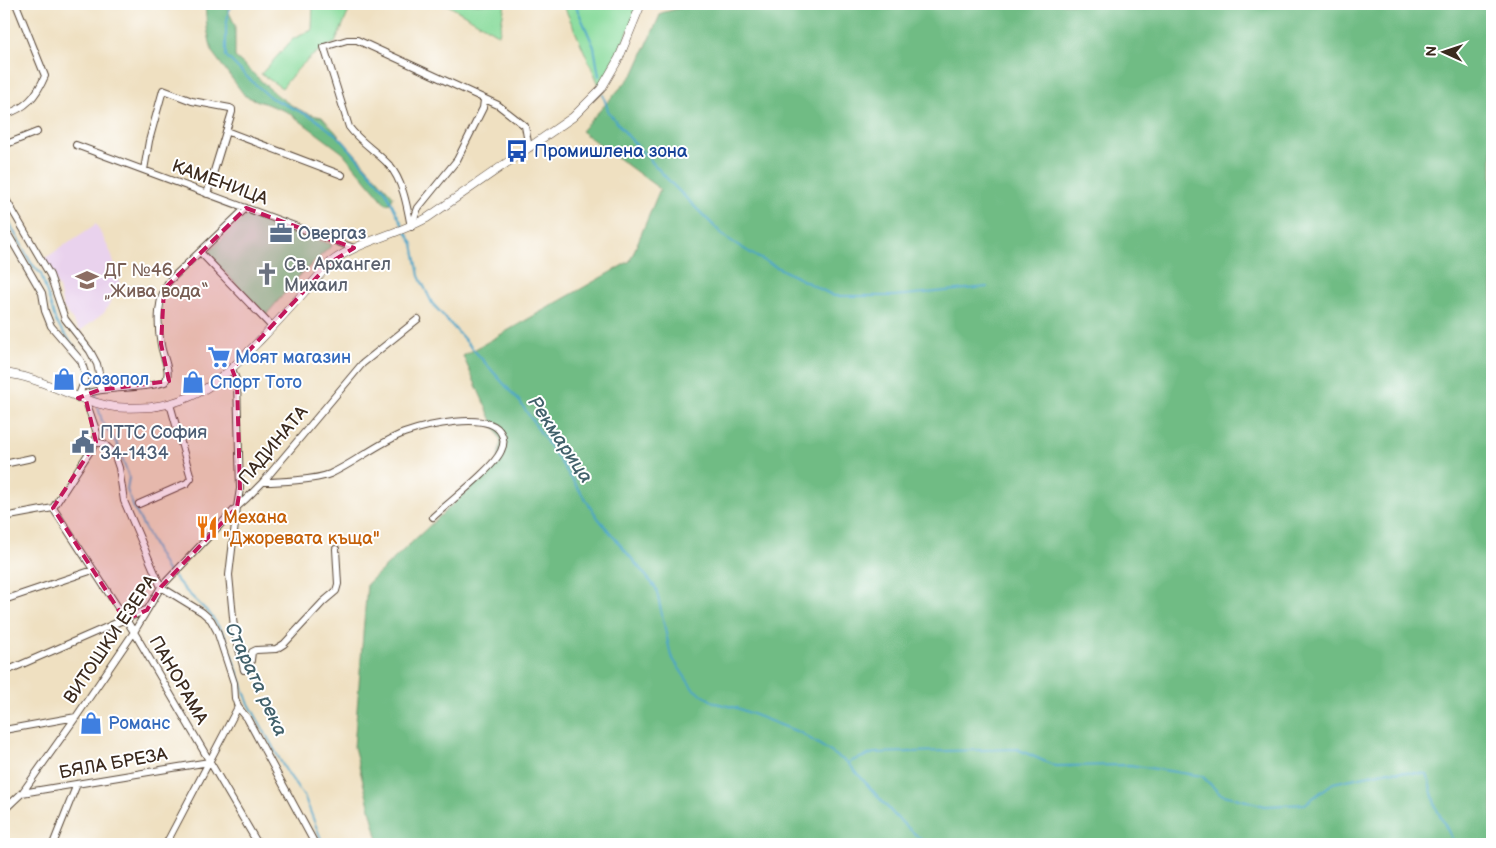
<svg xmlns="http://www.w3.org/2000/svg" width="1496" height="848" viewBox="0 0 1496 848" font-family="'Balsamiq Sans',sans-serif">
<style>
.built{fill:#e9d2ed}
.green{fill:#8adc9d;stroke:#62835e}
.forest{fill:#6fbc84;stroke:#557351}
.lines{fill:none;stroke-linecap:round;stroke-linejoin:round}
.stream{stroke:#4ba5c9;stroke-width:2}
.minor-casing{stroke:#564536;stroke-width:8}
.tertiary-casing{stroke:#564536;stroke-width:9}
.minor{stroke:#fff;stroke-width:6}
.tertiary{stroke:#fff;stroke-width:8}
.marked{fill:#c2185b;fill-opacity:0.2;stroke:#c2185b;stroke-width:4;stroke-dasharray:10 6;stroke-linejoin:round}
.labels{text-anchor:middle;stroke-width:4;stroke-linejoin:round;paint-order:stroke}
.transit-label{font-size:18px;fill:#164399;stroke:#fff;text-anchor:start}
.street-label{font-size:18px;fill:#3b2a1e;stroke:#fff}
.service-label{font-size:18px;fill:#4e5e75;stroke:#fff;text-anchor:start}
.worship-label{font-size:18px;fill:#5b616d;stroke:#fff;text-anchor:start}
.education-label{font-size:18px;fill:#785e54;stroke:#fff;text-anchor:start}
.shop-label{font-size:18px;fill:#366cbe;stroke:#fff;text-anchor:start}
.food-label{font-size:18px;fill:#c56008;stroke:#fff;text-anchor:start}
.water-label{font-size:19px;font-style:italic;fill:#42616b;stroke:#fff}
</style>
<rect width="100%" height="100%" fill="#fff"/>
<filter id="ink" filterUnits="userSpaceOnUse"><feTurbulence type="fractalNoise" baseFrequency=".02" numOctaves="2"/><feDisplacementMap in="SourceGraphic" scale="10" xChannelSelector="R" yChannelSelector="G"/><feConvolveMatrix kernelMatrix="1 2 1 2 8 2 1 2 1" color-interpolation-filters="sRGB"/></filter>
<filter id="wash" filterUnits="userSpaceOnUse"><feTurbulence type="fractalNoise" baseFrequency=".0096" numOctaves="4" result="noise"/><feDisplacementMap in="SourceGraphic" scale="20" xChannelSelector="R" yChannelSelector="G"/><feGaussianBlur stdDeviation="1.12" result="paint"/><feColorMatrix in="noise" values="0 0 0 0 0 0 0 0 0 0 0 0 0 0 0 0 0 1.4 0 .05"/><feComposite in="paint" operator="in"/></filter>
<g filter="url(#wash)">
<rect width="100%" height="100%" fill="#efe0c1"/>
<path class="built" d="M96,224L111,253L120,284L104,313L80,331L63,307L59,288L44,259Z"/>
<path class="green" d="M313,4H352L335,43C314,50 295,71 282,88L261,74L293,39L312,30Z
M446,4H505L499,35Z
M563,4H641L601,89Z
M249,213L332,245L296,279L266,315L207,254Z"/>
<path class="forest" d="M205,4H225L235,25V57C262,79 285,111 322,117L393,196L391,203L386,204L343,153L288,112L245,96L212,52L207,28Z
M696,4H1492V844H379L354,747L367,584L497,463L501,441L463,356L630,261L660,189L581,131L634,73L661,13Z"/>
<g class="lines">
<path class="stream" d="M230,4L226,27V56L247,77L271,98L314,118L340,138L385,190L404,228
M575,4L594,47L599,76
M603,95L609,113L628,136L671,183L725,237L757,257L818,288L834,296H894L987,287
M4,213L31,263L41,274L56,322L85,361L92,379L97,400
M406,232L413,244L419,276L432,303L520,402L598,518L656,588L671,656L693,689L715,703L737,708L801,733L848,763L896,817L926,844
M98,407L102,421L117,444L129,477L127,490L134,508L166,569L171,574
M174,577L186,591L210,614L225,636L248,702L285,769L305,798L323,844
M849,762L874,753L1017,749L1055,766L1130,765L1202,776L1220,794L1265,806L1305,804L1333,783L1388,771L1427,774L1436,808L1455,844"/>
</g>
</g>
<g filter="url(#ink)">
<g class="lines">
<defs>
<path id="minor" d="M4,115C26,108 36,97 45,76L16,4
M226,131L342,175
M4,145L37,132
M76,145L354,248
M144,170L149,141L163,90L192,101L230,108L232,109V112L207,194
M4,196L50,275L65,319L90,351L97,364L101,382L99,390
M412,225L418,208L457,160L483,108L484,100
M411,227C407,206 403,181 389,165C376,151 360,142 349,127L324,47L347,40H357L498,105L525,126L529,148
M4,234L9,236L42,293L45,311L51,326L81,361L86,376L78,398
M200,252L272,327
M78,398C99,384 139,391 165,382C172,371 163,358 161,345C157,325 157,298 169,281L246,208
M96,442L104,444L114,453L119,468L124,501L161,587L202,612L211,620L217,631L234,683L235,698L238,707L247,718L315,844
M4,464L32,458
M263,482C278,482 316,480 330,474C356,462 378,443 404,433C424,426 489,410 501,433C504,438 504,445 501,451C493,469 449,502 433,517
M139,504L187,483L191,478L170,404
M53,508L134,632L258,844
M4,517L53,508L96,442L97,433L86,401
M336,549L338,584L336,591L323,602L284,644L276,649L256,650L252,652L250,668L248,670H244L234,628L229,575L237,507L247,498L263,482L362,364L418,319
M4,600L93,570
M4,672L146,610
M4,730L76,717
M22,793L209,762
M4,810L22,793L76,717L134,632L161,587L237,507L240,489L237,382L232,369
M53,844L77,784
M166,844L238,707"/>
<path id="tertiary" d="M4,373C41,377 72,399 109,406C123,409 137,408 151,407C204,400 226,375 261,339C285,314 308,288 331,262C359,241 396,235 427,218L573,117L601,89L619,58L641,4"/>
</defs>
<use href="#minor" class="minor-casing"/>
<use href="#tertiary" class="tertiary-casing"/>
<use href="#minor" class="minor"/>
<use href="#tertiary" class="tertiary"/>
</g>
</g>
<path class="marked" d="M246,208L354,248L331,262L232,369L237,382L240,489L237,507L161,587L147,610L125,620L53,508L96,442L86,400L78,398L99,390L169,381L161,344L164,289Z"/>
<defs>
<symbol id="bus-bare" viewBox="-9 -9 18 18"><path d="M-5-6H5V4H4V6H2V4H-2V6H-4V4H-5ZM-3.5-4V0h7V-4ZM-3.5 1.2v1.5H-2V1.2ZM2 1.2v1.5H3.5V1.2Z" fill="#1a4fb4" stroke="#fff" stroke-width="2.5" paint-order="stroke"/></symbol>
<symbol id="office-bare" viewBox="-9 -9 18 18"><path d="M-6-3h4V-5.5h4V-3h4V5H-6ZM-1-4.5V-3h2v-1.5ZM-6 0V1H6V0Z" fill="#5c6f8a" stroke="#fff" stroke-width="2.5" paint-order="stroke"/></symbol>
<symbol id="church-bare" viewBox="-9 -9 18 18"><path d="M-1.2-6h2.4v3.5h3.3v2.4h-3.3V6h-2.4V-.1h-3.3v-2.4h3.3Z" fill="#6b7280" stroke="#fff" stroke-width="2.5" paint-order="stroke"/></symbol>
<symbol id="school-bare" viewBox="-9 -9 18 18"><path d="M0-5L7-2L0 1L-7-2ZM-4 1L0 2.5L4 1V4Q0 6-4 4Z" fill="#8d6e63" stroke="#fff" stroke-width="2.5" paint-order="stroke"/></symbol>
<symbol id="supermarket-bare" viewBox="-9 -9 18 18"><path d="M-6-5.5h2.5l.6 2H6L4.5 2H-2.5L-4.4-4H-6ZM-1.5 3.2a1.3 1.3 0 1 0 .1 0ZM3 3.2a1.3 1.3 0 1 0 .1 0Z" fill="#3f7fe0" stroke="#fff" stroke-width="2.5" paint-order="stroke"/></symbol>
<symbol id="shop-bare" viewBox="-9 -9 18 18"><path d="M-5-2.5h2.3a2.7 3.5 0 0 1 5.4 0H5L5.5 6h-11ZM-1.5-2.5h3a1.5 2.3 0 0 0-3 0Z" fill="#3f7fe0" stroke="#fff" stroke-width="2.5" paint-order="stroke"/></symbol>
<symbol id="civic-bare" viewBox="-9 -9 18 18"><path d="M-.6-6.5H3V-4.5H.6V-3L4-1V1h2V6H-6V1h2V-1L-.6-3ZM-1.2 2.5V6h2.4V2.5Z" fill="#5c6f8a" stroke="#fff" stroke-width="2.5" paint-order="stroke"/></symbol>
<symbol id="restaurant-bare" viewBox="-9 -9 18 18"><path d="M-5-6h1v4h1v-4h1v4h1v-4h1v5L-1.5 .5V6h-2V.5L-5-1ZM5-6V6H3V1.5H1.5Q1.5-4 5-6Z" fill="#e8710a" stroke="#fff" stroke-width="2.5" paint-order="stroke"/></symbol>
</defs>
<g fill-rule="evenodd">
<use href="#bus-bare" x="501" y="135" width="32" height="32"/>
<use href="#office-bare" x="265" y="217" width="32" height="32"/>
<use href="#church-bare" x="251" y="258" width="32" height="32"/>
<use href="#school-bare" x="71" y="264" width="32" height="32"/>
<use href="#supermarket-bare" x="203" y="341" width="32" height="32"/>
<use href="#shop-bare" x="48" y="363" width="32" height="32"/>
<use href="#shop-bare" x="177" y="366" width="32" height="32"/>
<use href="#civic-bare" x="67" y="426" width="32" height="32"/>
<use href="#restaurant-bare" x="191" y="511" width="32" height="32"/>
<use href="#shop-bare" x="75" y="707" width="32" height="32"/>
</g>
<g class="labels">
<g class="transit-label">
<text x="534" y="157">Промишлена зона</text>
</g>
<g class="street-label">
<text transform="translate(220 182) rotate(20)" y="6">КАМЕНИЦА</text>
<text transform="translate(273 445) rotate(-50)" y="6">ПАДИНАТА</text>
<text transform="translate(110 639) rotate(-56)" y="6">ВИТОШКИ ЕЗЕРА</text>
<text transform="translate(179 680) rotate(60)" y="6">ПАНОРАМА</text>
<text transform="translate(113 763) rotate(-10)" y="6">БЯЛА БРЕЗА</text>
</g>
<g class="service-label">
<text x="298" y="239">Овергаз</text>
<text x="100" y="438">ПТТС София<tspan x="100" dy="21">34-1434</tspan></text>
</g>
<g class="worship-label">
<text x="284" y="270">Св. Архангел<tspan x="284" dy="21">Михаил</tspan></text>
</g>
<g class="education-label">
<text x="104" y="276">ДГ №46<tspan x="104" dy="21">„Жива вода“</tspan></text>
</g>
<g class="shop-label">
<text x="235" y="363">Моят магазин</text>
<text x="80" y="385">Созопол</text>
<text x="210" y="388">Спорт Тото</text>
<text x="108" y="729">Романс</text>
</g>
<g class="food-label">
<text x="223" y="523">Механа<tspan x="223" dy="21">"Джоревата къща"</tspan></text>
</g>
<g class="water-label">
<text transform="translate(561 439) rotate(56)" y="7">Рекмарица</text>
<text transform="translate(257 679) rotate(65)" y="7">Старата река</text>
</g>
</g>
<rect width="1496" height="848" fill="none" stroke="#fff" stroke-width="20"/>
<g transform="translate(1444 52) rotate(273)" stroke="#ffffff" stroke-width="4" paint-order="stroke">
<path d="M0-4L9 19L0 12L-9 19Z" fill="#3b2a1e"/>
<text y="-8" font-size="14" font-weight="bold" text-anchor="middle" fill="#3b2a1e">N</text>
</g>
</svg>
